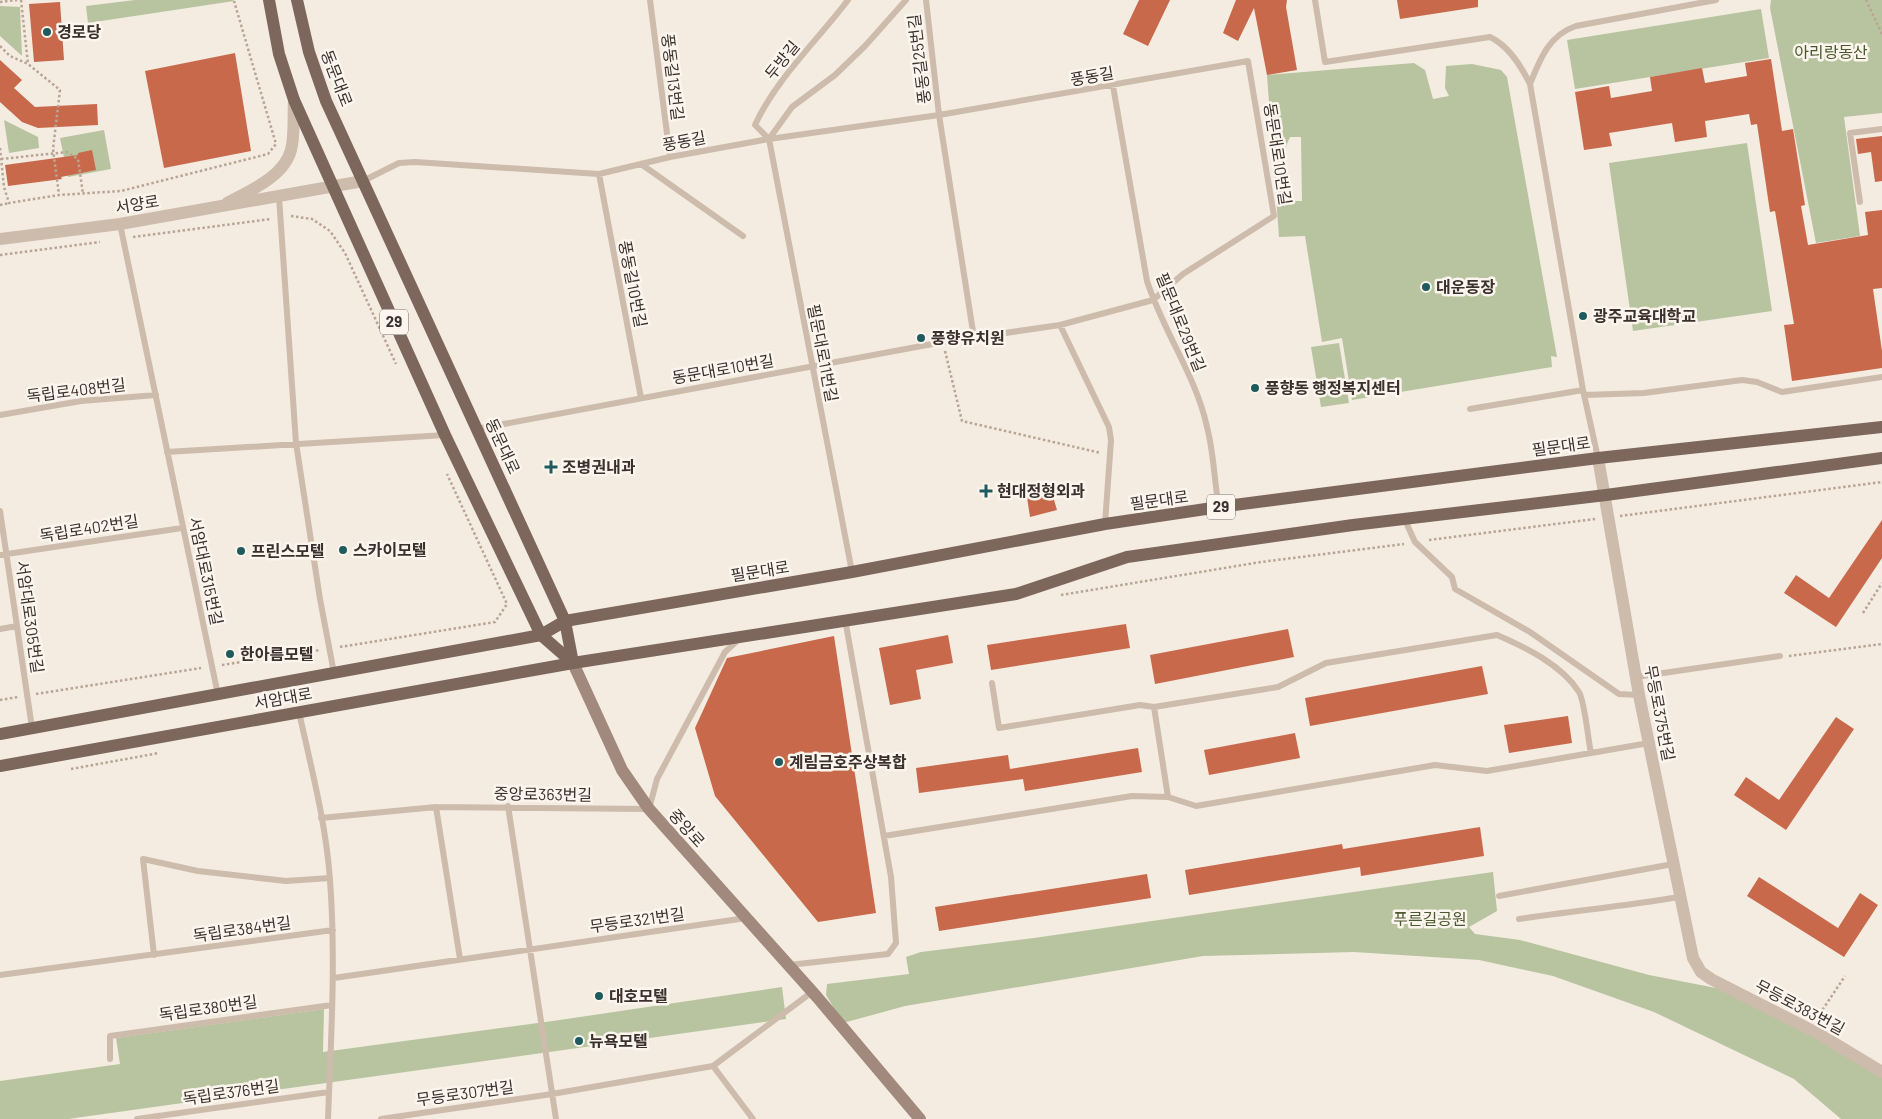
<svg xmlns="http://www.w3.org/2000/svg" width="1882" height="1119" viewBox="0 0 1882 1119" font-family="Barlow,'Noto Sans KR',sans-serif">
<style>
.green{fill:#b8c4a0;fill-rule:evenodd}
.building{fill:#c8694b}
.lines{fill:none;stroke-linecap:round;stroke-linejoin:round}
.path{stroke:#b9a596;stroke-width:2.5;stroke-dasharray:2.5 2.5;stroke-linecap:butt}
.lane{stroke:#cdbbac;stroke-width:6}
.street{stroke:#cdbbac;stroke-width:12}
.secondary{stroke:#a18a7d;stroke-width:12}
.primary{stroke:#7d675c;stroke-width:12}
.poi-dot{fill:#1f5a5e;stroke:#fbf5ee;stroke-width:2}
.labels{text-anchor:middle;stroke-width:5;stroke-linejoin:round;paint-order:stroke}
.shield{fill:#fbf5ee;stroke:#756b66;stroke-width:1}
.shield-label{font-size:15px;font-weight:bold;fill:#3b302b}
.poi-label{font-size:16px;font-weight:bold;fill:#3b302b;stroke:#fbf5ee;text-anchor:start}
.park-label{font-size:16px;fill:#4a5a2e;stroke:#fbf5ee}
.street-label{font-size:16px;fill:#3b302b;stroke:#fbf5ee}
</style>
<rect width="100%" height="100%" fill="#f4ebe1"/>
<path class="green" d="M135,0H233L234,1L88,23L86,6Z
M1771,0H1882V113L1844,117L1860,236L1816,243L1770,8Z
M0,6L20,7L22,56L0,36Z
M1761,9L1769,58L1575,89L1567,40Z
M1414,63L1425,70L1433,99L1449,96L1445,88L1446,66L1472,64L1501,70L1507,77L1557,357L1551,356L1552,367L1352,400L1342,338L1322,342L1305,236L1279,237L1267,75ZM1290,137H1301L1302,201H1288L1284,151Z
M4,120L38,137L39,148L9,153Z
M104,130L111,169L68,177L60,138Z
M1747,143L1772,311L1633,331L1609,163Z
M1339,343L1349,403L1321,407L1311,347Z
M1493,872L1497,911L1469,927L1475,934L1520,940L1649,975L1716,988L1792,1024L1882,1078V1119H1841L1794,1079L1654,1012L1553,976L1479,960L1354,952L1203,956L905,1006L843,1023L826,995L827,984L909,974L906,957L921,952L1034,938Z
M782,987L786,1019L68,1119H0V1081L120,1064L116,1038L324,1009L323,1052L553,1021Z"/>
<path class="building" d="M1139,0H1170L1148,46L1123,34Z
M1236,0H1287L1286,7L1297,70L1267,75L1254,8L1238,41L1223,33Z
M1397,0H1478V7L1400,19Z
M60,2L64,60L34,62L29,4Z
M235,53L251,151L164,168L145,71Z
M1771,59L1782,131L1793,129L1805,205L1801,206L1808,245L1868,235L1865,212L1882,210V288L1873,289L1882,351V368L1792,381L1784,325L1794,324L1775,211L1770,212L1757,124L1751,125L1749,114L1705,121L1707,137L1675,142L1672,123L1609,133L1612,146L1584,150L1575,92L1609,86L1611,98L1652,91L1650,77L1702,68L1705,83L1747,76L1745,63Z
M0,60L22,80L14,88L35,107L97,104L98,125L38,128L22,122L0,102Z
M1882,136V181L1875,182L1871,152L1858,154L1856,139Z
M92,150L96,170L61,177L62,179L8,186L5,165L78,155V153Z
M1051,490L1057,510L1030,517L1027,497Z
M1882,520V558L1836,627L1784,593L1796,575L1829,598Z
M1126,624L1130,648L991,670L987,645Z
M1288,629L1294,657L1155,684L1150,655Z
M948,635L953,663L916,670L921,699L890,705L879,648Z
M834,636L876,913L818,922L715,796L695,728L727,658Z
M1482,666L1488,694L1310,726L1305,698Z
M1568,716L1572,743L1509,753L1504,725Z
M1836,717L1854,729L1786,830L1734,795L1746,777L1779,800Z
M1295,733L1300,758L1209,775L1204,750Z
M1138,748L1142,772L1025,791L1023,779L919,793L916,768L1008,755L1010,769Z
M1480,827L1484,856L1361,876L1360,867L1189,895L1185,870L1342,844L1343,849Z
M1147,874L1151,898L939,931L935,907Z
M1759,877L1838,928L1860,893L1878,905L1844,957L1747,896Z"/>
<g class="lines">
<path class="path" d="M21,0L28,64
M1866,0L1882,34
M0,2L17,0
M0,46L10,56L28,64L60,90L53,149L59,195
M0,148L4,187L9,203L59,195L121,191L268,154L276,144L234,1
M1,159L67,152L78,159L83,194
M0,205L9,203
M291,216L312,219L330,231L345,253L396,364
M133,237L271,219
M0,255L100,242
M945,351L962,421L1101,453
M1620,516L1882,482
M1429,540L1595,519
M1061,595L1261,562L1404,544
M1863,613L1882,583
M340,647L495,622L507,604L447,474
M1789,656L1882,644
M222,665L320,650
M36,694L201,668
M0,700L18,697
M71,769L159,753
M1817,1018L1845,976"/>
<path class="lane" d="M650,0L670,157
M926,0L939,115L974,338
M1315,0L1325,62L1490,37C1509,46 1521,66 1530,84
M1113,86L1147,281C1163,331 1196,376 1207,427C1214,453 1214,481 1219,507
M769,139L852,572
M769,139L792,107L835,75L865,46L906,0
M769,139L755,125C776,79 817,41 848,0
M641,164L743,236
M599,174L641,398
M363,181L399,163L415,162L599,174L670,157L769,139L939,115L1248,61L1274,216L1183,274L1153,300L1060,325L943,342L477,429
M279,197L296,443L320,599L334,673
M1860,202L1850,133L1882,129
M120,224L218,695
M1060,325L1109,427L1111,440L1105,524
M1584,395L1644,393L1742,380L1757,382L1782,392L1882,377
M1470,409L1583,390
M0,415L81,401L156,395
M167,452L445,435
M1598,458L1583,390L1530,84C1540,59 1549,35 1576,26L1716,0
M0,511L32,728
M1404,518L1415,542L1452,577L1455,589L1530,632L1619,694L1639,695
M0,555L182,528
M0,629L17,626
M1636,677L1780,656
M992,683L999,728L1140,705L1154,707L1168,797L1196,806L1435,765L1487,771L1649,743
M1154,707L1278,687L1326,663L1497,635C1525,647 1562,665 1579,692C1585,702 1588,740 1591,753
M299,712C311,767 326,823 330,880C336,960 331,1039 328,1119
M508,806L556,1119
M436,807L460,959
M321,818L436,807L649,809L657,779L725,652L738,640
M884,836L1132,796L1168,797
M1499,896L1673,864
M1519,919C1572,911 1626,906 1679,897
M154,955L143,859L198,871L286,881L330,878
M789,965L888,954L896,943L891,877L845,619
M0,975L333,930
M334,978L746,918
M110,1059V1036L332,1005
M713,1066L753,1119
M137,1119L329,1092
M381,1119L552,1094L713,1066L812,992"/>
<path class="street" d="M227,203C249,191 284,177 291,150C295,135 293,117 294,100
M0,239L120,224L363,181
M1598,458L1639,695L1693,958L1701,972L1711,979L1819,1034L1882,1072"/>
<path class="secondary" d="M573,663L622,770L649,809L817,997L920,1119"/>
<path class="primary" d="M269,0L279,54L294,100L445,435L541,635L573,663
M297,0L309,52L326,101L565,621L573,663
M0,734L541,635L565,621L852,572L1105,524L1219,507L1598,458L1882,427
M0,766L573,663L1016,594L1127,557L1353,525L1606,495L1882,458"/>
</g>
<g class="poi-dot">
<circle cx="47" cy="32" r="5"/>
<circle cx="1426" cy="287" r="5"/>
<circle cx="1583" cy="316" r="5"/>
<circle cx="921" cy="338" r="5"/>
<circle cx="1255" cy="388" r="5"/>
<path d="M548.5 459.5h5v5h5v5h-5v5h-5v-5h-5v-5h5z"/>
<path d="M983.5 483.5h5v5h5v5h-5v5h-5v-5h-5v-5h5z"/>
<circle cx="343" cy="550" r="5"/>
<circle cx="241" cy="551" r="5"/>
<circle cx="230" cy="654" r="5"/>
<circle cx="779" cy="762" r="5"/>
<circle cx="599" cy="996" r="5"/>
<circle cx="579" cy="1041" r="5"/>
</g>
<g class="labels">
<g class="shield">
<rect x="380" y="309.5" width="28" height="25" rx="4"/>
<rect x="1207" y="494.5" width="28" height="25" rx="4"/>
</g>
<g class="shield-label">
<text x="394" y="327">29</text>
<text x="1221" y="512">29</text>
</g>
<g class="poi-label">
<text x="57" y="38">경로당</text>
<text x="1436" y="293">대운동장</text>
<text x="1593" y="322">광주교육대학교</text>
<text x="931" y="344">풍향유치원</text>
<text x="1265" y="394">풍향동 행정복지센터</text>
<text x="562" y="473">조병권내과</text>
<text x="997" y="497">현대정형외과</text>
<text x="353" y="556">스카이모텔</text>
<text x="251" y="557">프린스모텔</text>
<text x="240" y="660">한아름모텔</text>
<text x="789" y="768">계림금호주상복합</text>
<text x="609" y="1002">대호모텔</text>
<text x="589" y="1047">뉴욕모텔</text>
</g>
<g class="park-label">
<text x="1831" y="58">아리랑동산</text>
<text x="1430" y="925">푸른길공원</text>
</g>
<g class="street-label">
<text transform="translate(919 59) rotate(-97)" y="6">풍동길25번길</text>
<text transform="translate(782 60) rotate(-51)" y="6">두방길</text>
<text transform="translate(1092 76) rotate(-10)" y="6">풍동길</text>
<text transform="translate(673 77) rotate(83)" y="6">풍동길13번길</text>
<text transform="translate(337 78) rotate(69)" y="6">동문대로</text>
<text transform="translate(684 141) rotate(-11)" y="6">풍동길</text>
<text transform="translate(1278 154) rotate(81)" y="6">동문대로10번길</text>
<text transform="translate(137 204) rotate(-9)" y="6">서양로</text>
<text transform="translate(633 284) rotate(79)" y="6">풍동길10번길</text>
<text transform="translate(1181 322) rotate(68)" y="6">필문대로29번길</text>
<text transform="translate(823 353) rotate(79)" y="6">필문대로11번길</text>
<text transform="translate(723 369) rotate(-10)" y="6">동문대로10번길</text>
<text transform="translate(76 390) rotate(-7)" y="6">독립로408번길</text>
<text transform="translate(503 446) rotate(65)" y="6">동문대로</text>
<text transform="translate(1561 446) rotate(-8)" y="6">필문대로</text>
<text transform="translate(1159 500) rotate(-8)" y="6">필문대로</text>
<text transform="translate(89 528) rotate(-9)" y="6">독립로402번길</text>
<text transform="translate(206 571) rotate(78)" y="6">서암대로315번길</text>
<text transform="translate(760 571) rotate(-9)" y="6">필문대로</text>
<text transform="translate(30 617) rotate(82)" y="6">서암대로305번길</text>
<text transform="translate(283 698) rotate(-10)" y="6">서암대로</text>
<text transform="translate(1660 713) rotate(79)" y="6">무등로375번길</text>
<text transform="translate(543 794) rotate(1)" y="6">중앙로363번길</text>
<text transform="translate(687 828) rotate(48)" y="6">중앙로</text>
<text transform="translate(637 920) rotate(-8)" y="6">무등로321번길</text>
<text transform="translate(242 929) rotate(-8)" y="6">독립로384번길</text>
<text transform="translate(1800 1007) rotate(28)" y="6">무등로383번길</text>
<text transform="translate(208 1008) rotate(-8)" y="6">독립로380번길</text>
<text transform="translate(231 1092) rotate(-8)" y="6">독립로376번길</text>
<text transform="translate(465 1093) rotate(-8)" y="6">무등로307번길</text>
</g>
</g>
</svg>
